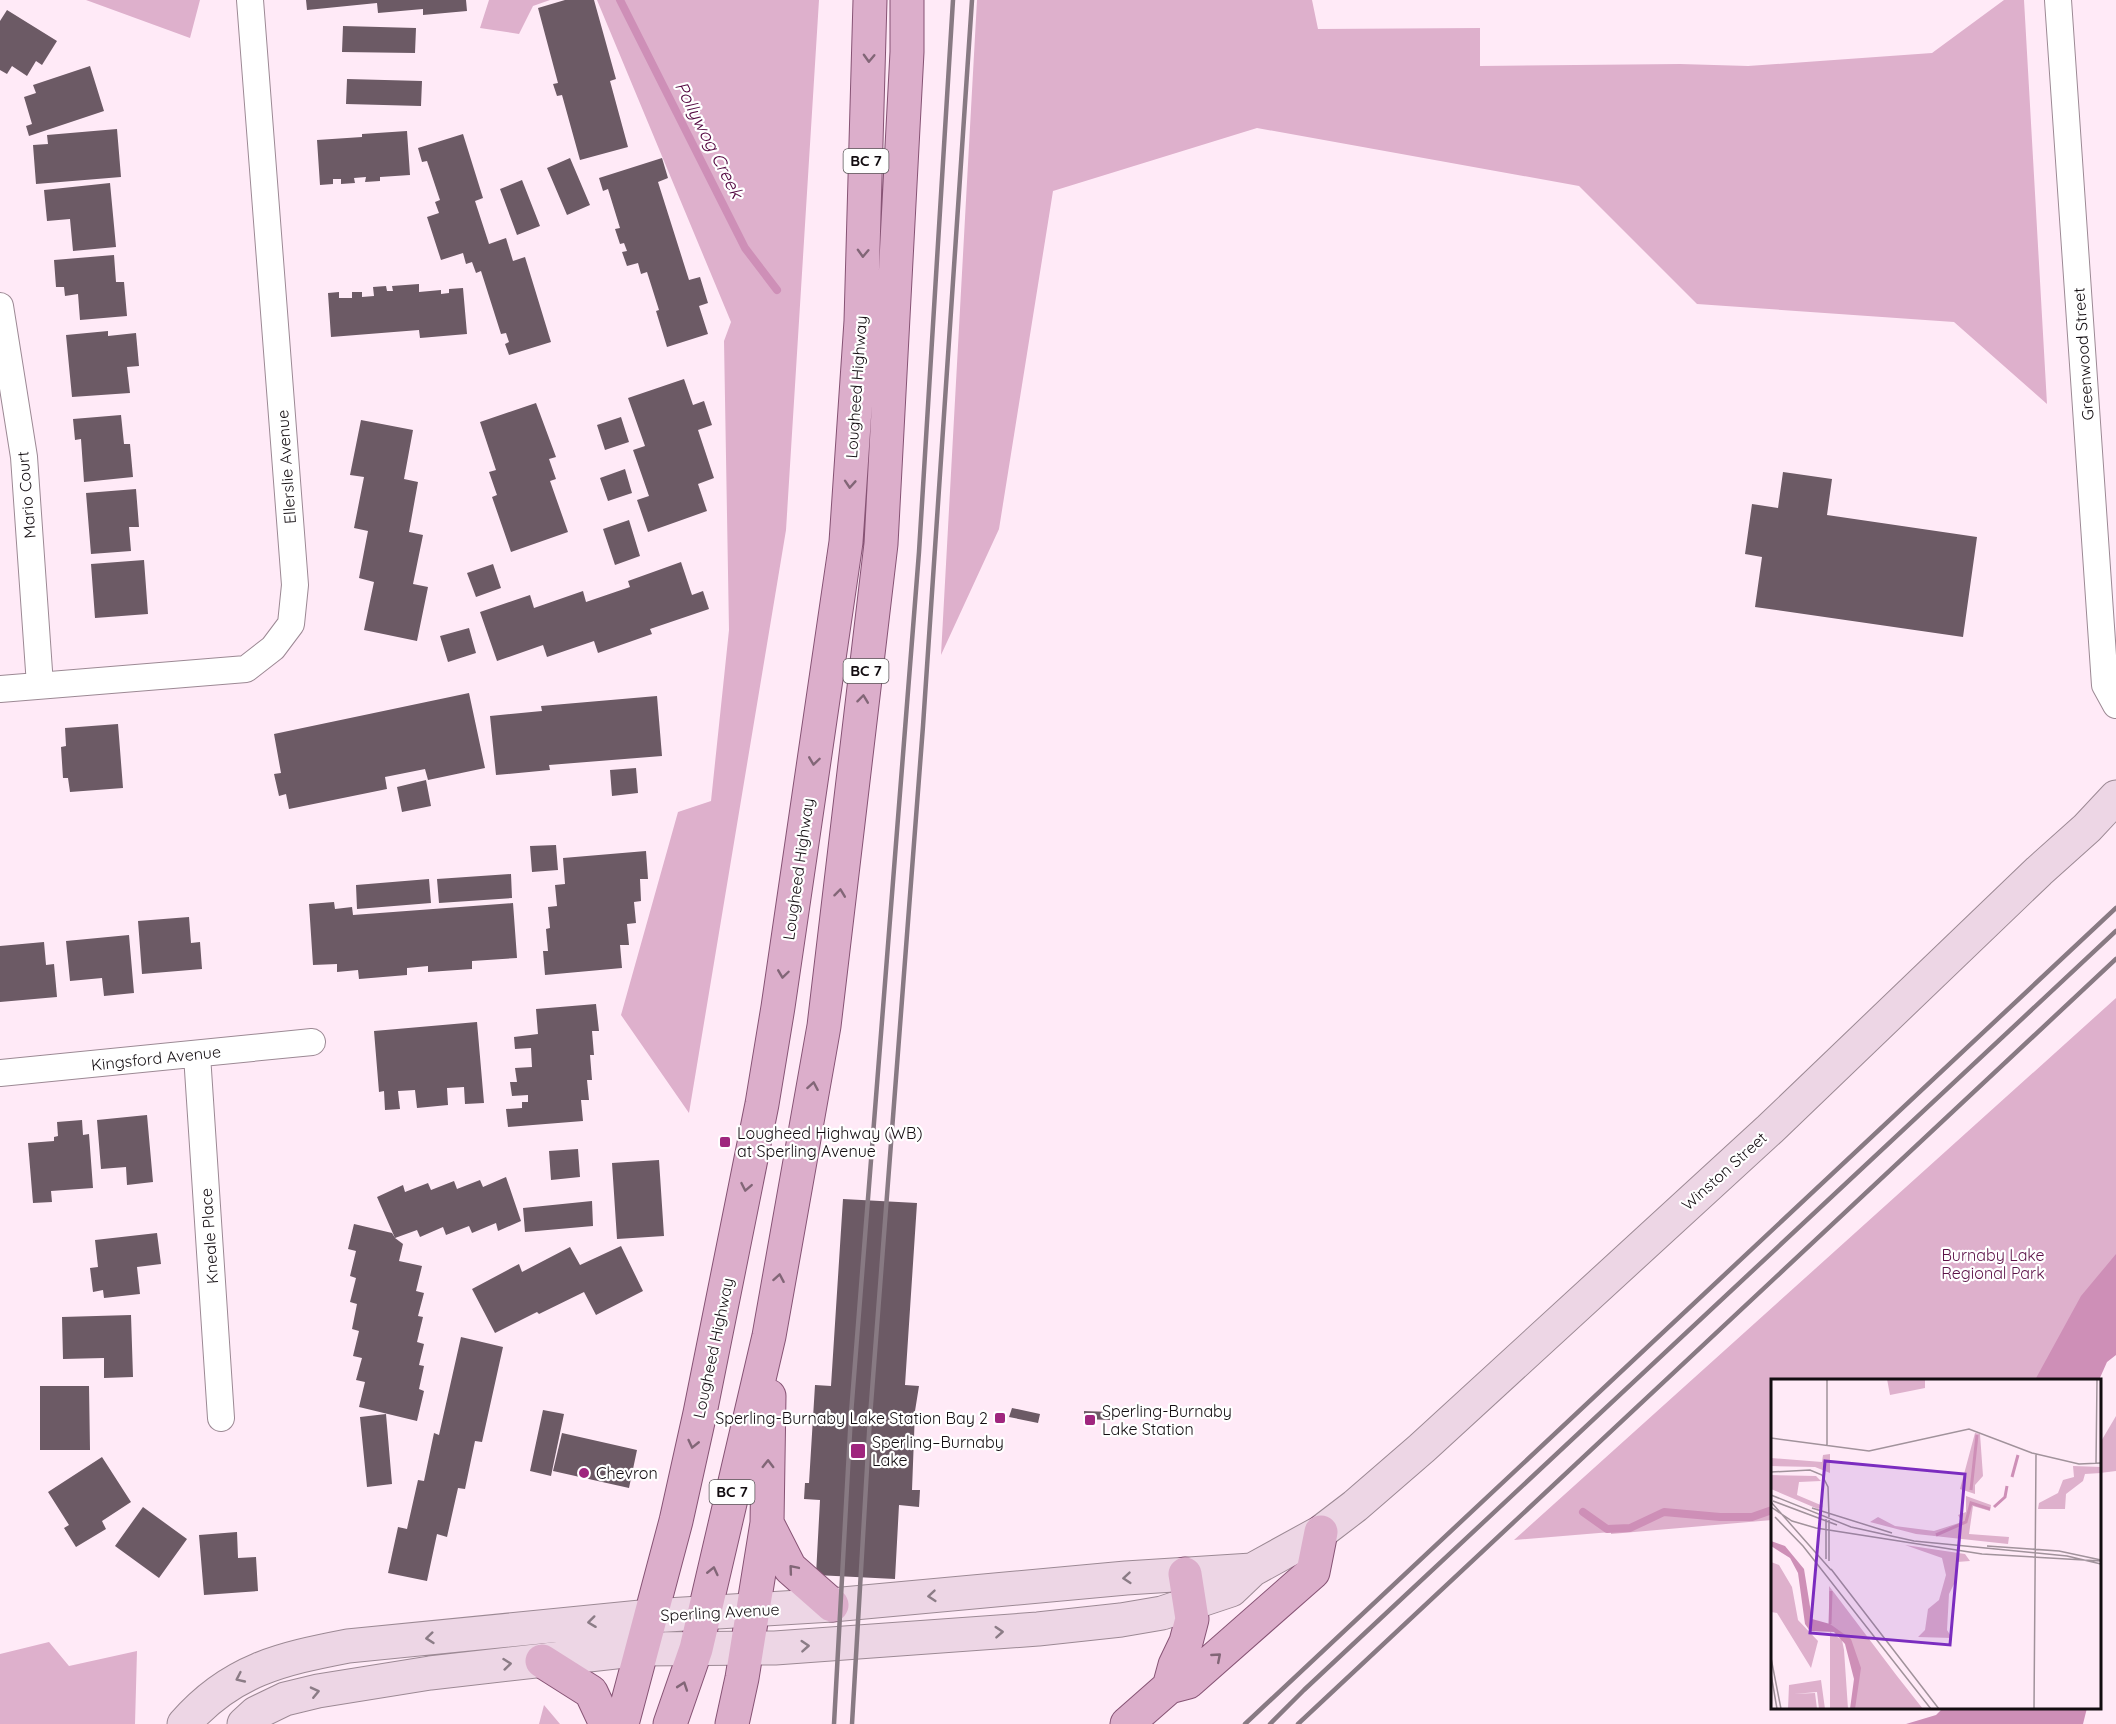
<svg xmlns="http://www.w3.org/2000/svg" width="2116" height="1724" viewBox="0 0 2116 1724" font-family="Quicksand,sans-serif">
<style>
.green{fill:#deb0cc}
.water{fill:#ce8fb7}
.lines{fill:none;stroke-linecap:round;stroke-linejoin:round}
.stream{stroke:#ce8fb7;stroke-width:8}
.building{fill:#6c5a65}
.street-casing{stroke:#9c8994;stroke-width:28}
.secondary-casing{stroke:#9c8994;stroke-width:35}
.primary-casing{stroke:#865374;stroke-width:35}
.street{stroke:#fff;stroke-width:26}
.secondary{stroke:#edd6e5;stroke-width:33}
.primary{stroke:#dcaecb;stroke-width:33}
.rail{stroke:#887a83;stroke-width:4.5}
.oneway{stroke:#826677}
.oneway2{stroke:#8b7c86}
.poi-dot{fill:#9f267e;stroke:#fff;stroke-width:2}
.labels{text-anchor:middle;stroke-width:4.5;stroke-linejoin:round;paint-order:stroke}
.shield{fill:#fff;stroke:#5a5658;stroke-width:1.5}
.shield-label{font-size:15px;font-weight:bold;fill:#130d11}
.street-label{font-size:16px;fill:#130d11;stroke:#fff}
.poi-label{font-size:16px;fill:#130d11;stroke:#fff;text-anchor:start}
.park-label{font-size:16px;fill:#5c1248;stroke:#fff}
.water-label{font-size:18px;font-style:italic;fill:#51043e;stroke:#fff}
.inset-river{fill:none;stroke:#ce8fb7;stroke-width:3}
.inset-road{fill:none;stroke:#a1929b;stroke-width:1.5}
.view{fill:#7b2cbf;fill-opacity:0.15;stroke:#7b2cbf;stroke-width:3}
.inset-edge{fill:none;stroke:#130d11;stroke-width:3}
</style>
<rect width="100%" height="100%" fill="#ffeaf7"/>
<path class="green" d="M86,0H200L190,38Z
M489,0H550L533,6L519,34L480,28Z
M597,0H819L786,530L689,1113L621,1015L678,812L711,801L729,630L724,341L731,322Z
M977,0H1312L1318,29L1480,28V66L1680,64L1748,66L1932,53L2004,0H2024L2047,404L1954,322L1697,304L1579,186L1257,128L1053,191L999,529L941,655Z
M2116,998V1281L2062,1380H1772V1520L1611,1534V1532L1514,1540Z
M2116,1416V1471L2100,1473V1443Z
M49,1642L69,1666L137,1651L135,1724H0V1654Z
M544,1705L560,1724H539Z"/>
<path class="water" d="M2116,1254V1355L2107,1362L2099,1380H2035L2081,1296Z
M1943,1708H2087L2083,1724H1906L1936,1715Z"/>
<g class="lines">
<path class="stream" d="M620,0L745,248L777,290
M1583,1512L1607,1529L1630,1528L1664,1512L1720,1517H1752L1772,1510"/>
</g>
<path class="building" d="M306,0H466L467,11L423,15V9L378,13L377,3L307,10Z
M565,0H594L616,79L610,81L628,147L580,160L562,95L557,96L553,84L558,83L538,8Z
M7,10L57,41L42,65L36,61L27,76L12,66L7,74L0,70V21Z
M343,26L416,28L415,53L342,52Z
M90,66L104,111L29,136L26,126L32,124L24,97L36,93L33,85Z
M347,79L422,81L421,106L346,104Z
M117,129L121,177L36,184L33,145L48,144L47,135Z
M407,131L410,175L380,177V181L365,182L366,177L354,178L355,183L341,184V179H333V184L320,185L317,140L362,137V134Z
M463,134L483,198L475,201L489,244L506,238L513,261L525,257L551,342L509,355L505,344L509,342L506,333L501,334L481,271L476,273L472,262L466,264L463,253L441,260L427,217L439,213L435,202L440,200L427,161L422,162L418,148Z
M570,158L590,205L567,215L547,168Z
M662,158L668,178L658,182L689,280L700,277L708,303L699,306L708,334L667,347L656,311L659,310L647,272L641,274L638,263L627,266L622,252L627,251L624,243L620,244L615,229L620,228L608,189L603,191L599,178Z
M522,180L540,226L517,235L500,189Z
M110,183L116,247L73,251L70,219L47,221L44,190Z
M114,255L116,282H124L127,316L80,320L78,294L65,296L64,287H56L54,260Z
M419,284V292L441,290V294L449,293V289L463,288L467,334L420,338L419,330L331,337L328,293L339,292V298H352V292H362V297L374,296L373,287L386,286L387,291H393L392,286Z
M108,331V336L136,333L139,366L127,367L130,393L72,397L66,335Z
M684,379L693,405L704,401L712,425L698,430L714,478L698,484L707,511L648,532L637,500L649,496L633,450L645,446L628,398Z
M536,403L556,457L549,459L556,479L550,481L568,532L511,552L492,497L497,495L489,472L496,470L480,422Z
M121,415L124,444H130L133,477L84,482L81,439L75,440L73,419Z
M621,417L629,442L605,450L597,425Z
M361,420L413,430L404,479L418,482L409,532L423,535L413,584L428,587L417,641L364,630L374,582L359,578L368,531L354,528L364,477L350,475Z
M625,469L632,493L608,501L600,478Z
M1783,472L1832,479L1827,515L1977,537L1963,637L1755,607L1762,557L1745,554L1752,504L1778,508Z
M136,489L139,527H129L131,551L91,554L86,493Z
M629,520L640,556L615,565L603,529Z
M144,560L148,614L95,618L91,564Z
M681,562L692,595L703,591L709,609L650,629L652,634L598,653L594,641L547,657L543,645L497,661L480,612L530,595L534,608L583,591L586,602L630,587L628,581Z
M493,564L501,588L476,597L467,573Z
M469,628L476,653L448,662L440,636Z
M469,693L485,768L428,780L425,769L385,777L387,789L289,809L286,794L279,796L274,774L281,773L274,734Z
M657,696L662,756L549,765L550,770L496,775L490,716L542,711L541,706Z
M118,724L123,788L70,792L68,778H63L61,747L66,746L65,728Z
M636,768L638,793L612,796L610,770Z
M426,780L431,806L402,812L397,787Z
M556,845L558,870L532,872L530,846Z
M646,851L648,879H640L641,901L634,902L636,923L627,924L629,945H620L622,968L545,975L543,951H548L546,929L550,928L548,907L557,906L555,885L565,884L563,858Z
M511,874L512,898L439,903L437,879Z
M429,879L431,903L357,909L356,885Z
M334,902L335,909L352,907L353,915L513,903L517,958L472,961V969L428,972V966L407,968V975L359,979L358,970L337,972V964L313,965L309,904Z
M189,917L191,943L200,942L202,969L142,974L138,921Z
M129,935L134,993L104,996L102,978L70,981L66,941Z
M44,942L46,965L54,964L57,997L0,1002V946Z
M596,1004L599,1031H592L594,1055H590L592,1080H587L589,1100H581L583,1121L508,1127L506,1109L522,1108V1102H528V1095L512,1096L510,1082H517L515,1068L532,1067L531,1048L515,1049L514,1037L538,1034L536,1009Z
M477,1022L484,1103L465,1104L464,1087L447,1088L448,1105L417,1108L415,1090L398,1091L400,1109L385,1110L384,1091L379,1092L374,1031Z
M147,1115L153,1182L127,1185L126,1167L101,1169L97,1120Z
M82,1120L83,1135L89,1134L93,1188L51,1191L52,1202L33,1203L28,1143L54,1141V1137L58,1136L57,1122Z
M578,1149L580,1177L551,1180L549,1151Z
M659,1160L664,1236L617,1239L612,1163Z
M506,1177L521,1221L498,1231L496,1223L472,1233L469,1226L446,1235L443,1227L420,1237L417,1230L395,1238L403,1244L399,1261L422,1266L416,1291L424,1293L418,1316L423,1317L417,1342L424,1344L419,1365L424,1366L419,1389L424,1391L417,1421L359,1407L365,1382L356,1380L362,1358L353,1356L359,1331L352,1329L357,1304L350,1302L356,1278L350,1276L356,1251L348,1249L354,1224L392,1233L395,1238L377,1197L403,1185L405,1192L428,1183L431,1190L454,1181L457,1189L480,1180L483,1187Z
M843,1199L917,1203L905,1385L919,1386L915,1411L912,1490H920L919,1507L899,1505L895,1579L816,1575L820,1500L804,1499L805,1483H809L815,1385L831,1386Z
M592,1201L593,1226L525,1232L523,1208Z
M157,1233L161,1264L137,1267L140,1294L104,1298L103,1290L93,1292L90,1268L98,1267L95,1240Z
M621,1246L643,1291L596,1315L584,1292L539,1314L537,1312L495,1333L472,1289L519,1264L522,1272L570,1247L580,1265Z
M131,1315L133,1377L104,1378V1358L63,1359L62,1317Z
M461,1337L503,1347L482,1442L475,1441L465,1489L458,1488L447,1537L437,1534L427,1581L388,1573L398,1527L407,1529L418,1480L424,1481L434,1433L439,1435Z
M40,1386H89L90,1450H40Z
M1012,1408L1040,1414L1038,1423L1009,1417Z
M543,1410L564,1414L551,1476L530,1471Z
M1084,1411L1111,1412L1110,1420L1084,1419Z
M386,1414L392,1484L367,1487L360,1417Z
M562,1433L637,1450L629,1488L553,1471Z
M102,1457L131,1502L102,1521L106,1529L76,1547L64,1528L69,1525L48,1492Z
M143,1507L187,1539L159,1578L115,1546Z
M237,1532L238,1558L256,1557L258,1591L204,1595L199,1535Z"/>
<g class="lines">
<defs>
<path id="street" d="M2058,0L2105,685L2116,705
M0,306L24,457L40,685
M0,689L246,669L273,648L291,624L295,585L250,0
M197,1055L221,1418
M0,1073L312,1042"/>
<path id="secondary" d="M184,1724C231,1670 281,1659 348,1646L651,1616L832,1605L1126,1578L1252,1570
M244,1724L256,1713L285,1699L318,1691L430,1673L642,1649L775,1648L1038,1629L1121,1620L1162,1613L1231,1590L1252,1570L1321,1532L1355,1506L1422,1448L1770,1129L2039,871L2087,828L2116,797"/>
<path id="primary" d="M767,1523L790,1568L832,1605
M542,1661L591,1692L606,1724
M1169,1687L1175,1665L1186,1642L1192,1619L1185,1574
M622,1724L676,1521L700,1413L762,1104L778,1007L846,542L861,321L870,0
M670,1724L696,1649L769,1336L824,1026L881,544L907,52V0
M732,1724L742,1678L767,1523L769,1396
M1127,1724L1169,1687L1188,1682L1313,1572L1321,1532"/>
</defs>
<use href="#street" class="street-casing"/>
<use href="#secondary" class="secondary-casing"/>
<use href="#primary" class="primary-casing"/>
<use href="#street" class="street"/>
<use href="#secondary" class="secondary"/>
<use href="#primary" class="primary"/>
<path class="rail" d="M834,1724L851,1414L919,552L953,0
M852,1724L870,1417L923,726L972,0
M1245,1724L2116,908
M1270,1724L1304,1690L2116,931
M1298,1724L2116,959"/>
</g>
<defs><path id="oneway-chevron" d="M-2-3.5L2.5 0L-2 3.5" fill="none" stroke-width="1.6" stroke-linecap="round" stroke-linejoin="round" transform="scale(1.5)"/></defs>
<g class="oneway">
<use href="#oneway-chevron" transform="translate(869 58) rotate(92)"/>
<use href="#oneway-chevron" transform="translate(863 253) rotate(92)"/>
<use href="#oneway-chevron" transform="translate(850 484) rotate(94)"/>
<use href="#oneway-chevron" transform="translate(863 699) rotate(-83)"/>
<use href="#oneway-chevron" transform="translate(814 761) rotate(98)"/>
<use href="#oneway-chevron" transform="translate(840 893) rotate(-83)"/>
<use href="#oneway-chevron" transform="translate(783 974) rotate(98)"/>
<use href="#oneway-chevron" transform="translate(813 1086) rotate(-80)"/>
<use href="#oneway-chevron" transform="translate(746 1187) rotate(101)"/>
<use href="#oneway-chevron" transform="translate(779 1278) rotate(-80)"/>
<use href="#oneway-chevron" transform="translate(693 1444) rotate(103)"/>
<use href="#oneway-chevron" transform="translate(768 1464) rotate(-89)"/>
<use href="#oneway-chevron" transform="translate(793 1569) rotate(-130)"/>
<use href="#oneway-chevron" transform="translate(713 1571) rotate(-77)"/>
<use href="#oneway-chevron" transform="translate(1217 1657) rotate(-41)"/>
<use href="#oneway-chevron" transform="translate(683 1686) rotate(-71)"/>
</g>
<g class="oneway2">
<use href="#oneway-chevron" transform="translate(1127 1578) rotate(175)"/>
<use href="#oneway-chevron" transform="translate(932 1596) rotate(175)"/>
<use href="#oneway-chevron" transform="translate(592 1622) rotate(173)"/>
<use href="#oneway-chevron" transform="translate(999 1632) rotate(-4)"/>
<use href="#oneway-chevron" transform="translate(430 1638) rotate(174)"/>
<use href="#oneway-chevron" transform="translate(805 1646) rotate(-4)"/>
<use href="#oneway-chevron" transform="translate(507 1664) rotate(-6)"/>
<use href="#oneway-chevron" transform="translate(240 1678) rotate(155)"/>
<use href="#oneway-chevron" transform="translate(315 1692) rotate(-13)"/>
</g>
<g class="poi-dot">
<rect x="719" y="1136" width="12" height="12" rx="3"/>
<rect x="994" y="1412" width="12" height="12" rx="3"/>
<rect x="1084" y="1414" width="12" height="12" rx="3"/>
<rect x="850" y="1443" width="16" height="16" rx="3"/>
<circle cx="584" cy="1473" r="6"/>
</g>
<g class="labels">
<g class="shield">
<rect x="843.5" y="149" width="45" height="24" rx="4.5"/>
<rect x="843.5" y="659" width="45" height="24" rx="4.5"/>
<rect x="709.5" y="1480" width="45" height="24" rx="4.5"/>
</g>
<g class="shield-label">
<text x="866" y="166">BC 7</text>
<text x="866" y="676">BC 7</text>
<text x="732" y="1497">BC 7</text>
</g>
<g class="street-label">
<text transform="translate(2083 354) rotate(-94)" y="6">Greenwood Street</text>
<text transform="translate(856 387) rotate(-86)" y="6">Lougheed Highway</text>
<text transform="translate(286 467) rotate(-94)" y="6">Ellerslie Avenue</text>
<text transform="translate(26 495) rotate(-95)" y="6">Mario Court</text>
<text transform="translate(798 869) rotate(-82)" y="6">Lougheed Highway</text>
<text transform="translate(156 1058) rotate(-6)" y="6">Kingsford Avenue</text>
<text transform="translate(1724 1171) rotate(-42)" y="6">Winston Street</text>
<text transform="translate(209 1236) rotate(-94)" y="6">Kneale Place</text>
<text transform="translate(713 1348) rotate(-78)" y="6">Lougheed Highway</text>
<text transform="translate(720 1612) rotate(-3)" y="6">Sperling Avenue</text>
</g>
<g class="poi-label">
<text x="737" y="1139">Lougheed Highway (WB)<tspan x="737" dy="18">at Sperling Avenue</tspan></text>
<text x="1102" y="1417">Sperling-Burnaby<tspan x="1102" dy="18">Lake Station</tspan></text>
<text x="988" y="1424" text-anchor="end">Sperling-Burnaby Lake Station Bay 2</text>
<text x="872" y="1448">Sperling–Burnaby<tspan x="872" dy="18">Lake</tspan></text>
<text x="596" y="1479">Chevron</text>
</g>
<g class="park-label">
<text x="1993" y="1261">Burnaby Lake<tspan x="1993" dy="18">Regional Park</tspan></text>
</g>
<g class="water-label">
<text transform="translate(709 140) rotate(63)" y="6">Pollywog Creek</text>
</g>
</g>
<g transform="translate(1771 1379)">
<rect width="330" height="330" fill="#ffeaf7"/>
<path d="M116,0H154V9L119,16ZM204,54L209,55L212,97L204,106V115L189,110ZM59,75V94L44,88L0,87V79L51,83L52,76ZM302,87L330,88V94L314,95L312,102L295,115L294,130H267L268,124L287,114L292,101L303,98ZM0,96L45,97L50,102L28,103L26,116L52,127L47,130L0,110ZM195,117L220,126L219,132L202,127L198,155L238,158L237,165L145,155L99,143L107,138L124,147L163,152L191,143L187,136L195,133ZM134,166L194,175L199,182L186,183L185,201L178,215L176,251L181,259L147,258L154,251L157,230L168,221L175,196L171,179ZM0,183L8,186L21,208L27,241L47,262L40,289L6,234L0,233ZM58,207L126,297L152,330H82L88,292L76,258L58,246ZM59,253L71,261L73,271L77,330H59ZM50,301L54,330H48L46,313L23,315L44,314L46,330H17L18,306Z" fill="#deb0cc"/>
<path d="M0,162L14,167L33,190L41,240L59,245L80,260L90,289L84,330H79L83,300L74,265L63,253L39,252L34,245L27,194L19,179L0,167Z" fill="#ce8fb7"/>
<path class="inset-river" d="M241,98L247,76M200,111L206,56M223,128L234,118L236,107M165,156L195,143L200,124L219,130M59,245L60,212"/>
<path class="inset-road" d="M0,59L98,72L198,50L261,74L308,85L330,84M56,66V0M325,85L326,0M0,93L39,91L51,96L57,108L58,138M0,116L80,148L143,162L296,177L330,185M2,122L66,146M0,123L60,191M0,128L21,142L45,149L211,175L330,182M41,129L121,154M4,138L32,167L160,330M55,140V180M216,167L288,172L330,181M58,182V141M60,190L168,330M0,279L10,330M0,295L6,330M263,330L265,75"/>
<path class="view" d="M54,82L194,95L179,266L39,254Z"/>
<rect width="330" height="330" class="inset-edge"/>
</g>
</svg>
